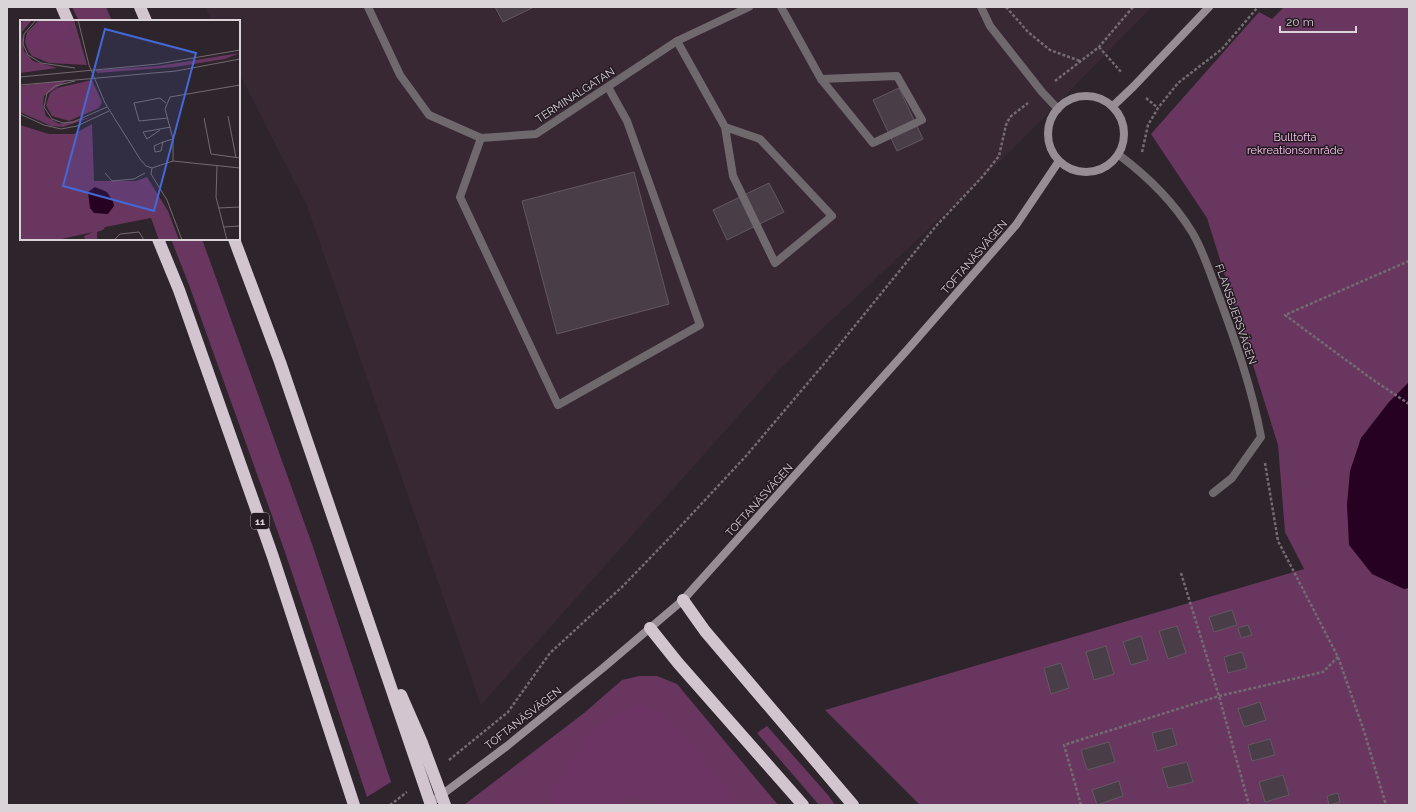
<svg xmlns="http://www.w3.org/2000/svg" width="1416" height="812" viewBox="0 0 1416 812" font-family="Raleway,sans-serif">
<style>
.built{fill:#382834}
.green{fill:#693660}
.forest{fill:#6c3462}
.water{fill:#270122}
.building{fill:#493e47;stroke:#635861}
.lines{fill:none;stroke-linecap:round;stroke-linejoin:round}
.path{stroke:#746b71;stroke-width:2.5;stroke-dasharray:3 2;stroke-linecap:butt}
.lane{stroke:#6f696d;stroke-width:8}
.street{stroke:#6f696d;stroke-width:8}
.secondary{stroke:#978e95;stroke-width:8}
.highway{stroke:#d3c5cf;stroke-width:12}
.labels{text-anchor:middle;stroke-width:3;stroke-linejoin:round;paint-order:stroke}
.shield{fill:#241a22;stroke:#a39ca1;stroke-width:1}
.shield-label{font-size:10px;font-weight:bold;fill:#dad3d8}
.street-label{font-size:11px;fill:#dad3d8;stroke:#241a22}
.park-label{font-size:11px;fill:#fec9f2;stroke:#241a22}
.inset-road{fill:none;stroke:#736a70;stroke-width:1}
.view{fill:#4369d8;fill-opacity:0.15;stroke:#4369d8;stroke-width:2}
.inset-edge{fill:none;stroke:#dad3d8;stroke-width:2}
</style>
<rect width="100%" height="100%" fill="#2e242b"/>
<path class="built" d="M205,7H1152L1012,150L780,369L481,705L307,206L239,73V21H212Z"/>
<path class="green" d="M72,7H106L112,21H79Z
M1284,7H1409V805H920L825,710L1304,569L1285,532L1278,445L1207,218L1151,134L1259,12L1272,19Z
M171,239H202L312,544L391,782L367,797L285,552L189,285Z
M639,676H657L677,684L778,805H464L584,713L622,680Z
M767,726L828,795L835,805H819L757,733Z"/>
<path class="forest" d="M640,704L658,710L687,737L741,805H661L637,796L623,802L619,805H550V793L566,766L584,738L615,715Z"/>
<path class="water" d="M1409,382V588L1404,589L1372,574L1349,545L1347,505L1350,471L1361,438L1389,402Z"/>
<path class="building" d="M495,7H534L503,22Z
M899,88L923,139L897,151L873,100Z
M634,172L669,304L557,334L522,201Z
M769,183L784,212L727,240L713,210Z
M1232,610L1237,625L1214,632L1209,617Z
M1248,625L1252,635L1241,638L1238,628Z
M1177,626L1186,653L1168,659L1159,631Z
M1141,636L1148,660L1131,665L1123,642Z
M1106,646L1114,674L1094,680L1086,652Z
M1242,652L1247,668L1228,673L1224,657Z
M1061,663L1069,688L1051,694L1044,668Z
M1260,702L1266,720L1244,727L1238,709Z
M1172,728L1177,745L1157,751L1152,733Z
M1270,739L1275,755L1252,761L1248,745Z
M1109,742L1115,762L1087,770L1081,750Z
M1187,762L1193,782L1168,788L1162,768Z
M1283,775L1289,795L1265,802L1259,782Z
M1119,781L1123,796L1097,805L1092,790Z
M1338,793L1340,802L1329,805L1327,796Z"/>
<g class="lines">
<path class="path" d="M1006,7L1028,32L1050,50L1080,61
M1099,47L1122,73
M1055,81L1099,47L1133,7
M1146,98L1158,108
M1142,152L1148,125L1158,108L1178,83L1222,49L1257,8
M1409,261L1285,315L1369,377L1409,404
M1265,463L1278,541L1338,657L1364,731L1386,805
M1181,573L1219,696L1249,805
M449,760L508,712L550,653L623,586L678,529L746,456L823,365L936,226L983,176L999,156L1006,125L1010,117L1028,103
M390,805L407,792
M1081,805L1064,745L1219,696L1323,672L1338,657"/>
<path class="lane" d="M781,7L821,79L873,143L922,120L897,76L821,79
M677,41L725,127L733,176L775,263L832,216L760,139L725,127
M481,138L460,197L558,405L700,325L627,121L608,87"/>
<path class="street" d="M368,7L400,75L429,115L481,138L536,134L677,41L749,7
M981,7L990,26L1042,92L1058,109
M1119,155C1147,176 1173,201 1192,232C1203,250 1210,273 1218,294C1235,340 1252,388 1261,437L1232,478L1213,493"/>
<path class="secondary" d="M1048 134a38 38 0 1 1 76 0a38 38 0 1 1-76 0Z
M1113,106L1134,86L1209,7
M428,805L507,746L603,668L683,600L908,349L1016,225L1059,161"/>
<path class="highway" d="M62,7L68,21
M140,7L146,21
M158,239L179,290L273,557L354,805
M234,239L280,362L431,805
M683,600L705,631L853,805
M650,628L678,663L803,805
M401,695L422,743L445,805"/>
</g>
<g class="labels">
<rect class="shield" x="251" y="513" width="18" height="16" rx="3"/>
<g class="shield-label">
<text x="260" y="525">11</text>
</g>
<g class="street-label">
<text transform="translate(575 95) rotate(-33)" y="4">TERMINALGATAN</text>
<text transform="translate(974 257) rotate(-49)" y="4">TOFTANÄSVÄGEN</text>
<text transform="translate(1236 314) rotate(71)" y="4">FLANSBJERSVÄGEN</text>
<text transform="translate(759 500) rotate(-48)" y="4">TOFTANÄSVÄGEN</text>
<text transform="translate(523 718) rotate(-38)" y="4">TOFTANÄSVÄGEN</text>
</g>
<g class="park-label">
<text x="1295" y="141">Bulltofta<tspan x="1295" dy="13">rekreationsområde</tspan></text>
</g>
</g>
<g transform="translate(20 20)">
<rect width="220" height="220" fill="#2e242b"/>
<path d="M5,0H12L2,12L4,31L13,41L37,48L0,53V3ZM54,0L67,45L29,43L12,36L8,30L5,22L7,12L18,1ZM220,33L205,39L155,47L77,53L76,50L138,46ZM48,60L24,76L23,85L26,96L39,104L72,97L43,107L31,106L0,92V66ZM72,60L82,82L79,88L49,101L32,96L26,85L30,73L37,68ZM72,104L74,161H116L127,157L148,191L159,220H139L131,198L85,207L83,210L77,212V220H65L64,216L73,212L37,220H0V105L29,114H54Z" fill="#693660"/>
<path d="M38,0H51L52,20L25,19L22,25L10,30L8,18L16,5ZM67,70L76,76L77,85L52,96L37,93L35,85L41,76ZM61,76H67V83L48,89L43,87L46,79ZM0,74L15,77L18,81L17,92L0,87Z" fill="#6c3462" fill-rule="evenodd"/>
<path d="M75,167L87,172L93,181L94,186L88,194L74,193L70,188L68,172Z" fill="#270122"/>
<path class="inset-road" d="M16,0L4,14L3,24L8,35L21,43L55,48M58,0L69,45L85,83L120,139L126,146L132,148L131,154L147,180L162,220M0,57L138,44L220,30M55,61L35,66L27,73L24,87L32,99L43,103L53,102L87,87M0,65L156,51L220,39M146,83L140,78L114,83L119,101L148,98M0,94L24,105L41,109L57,106L89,91M208,96L216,138M184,98L191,134L220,138M140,110L127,119L123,112L151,107M143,122L141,131L135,132L134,126L143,122L153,119M153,141V119L145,89L150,77L220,65M197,145L196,177L207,220M132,148L153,141L220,148M85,153L92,161L114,159L125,153M198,188L220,187M203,207L220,206M94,220L100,214L119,212L124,220"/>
<path class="view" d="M85,9L176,33L134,191L43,166Z"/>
<rect width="220" height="220" class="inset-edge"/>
</g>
<rect width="1416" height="812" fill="none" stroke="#dad3d8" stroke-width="16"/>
<path d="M1280 26v6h76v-6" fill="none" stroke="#dad3d8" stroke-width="2"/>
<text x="1286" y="26" font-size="12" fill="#dad3d8" stroke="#241a22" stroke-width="3" paint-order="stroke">20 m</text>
</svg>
